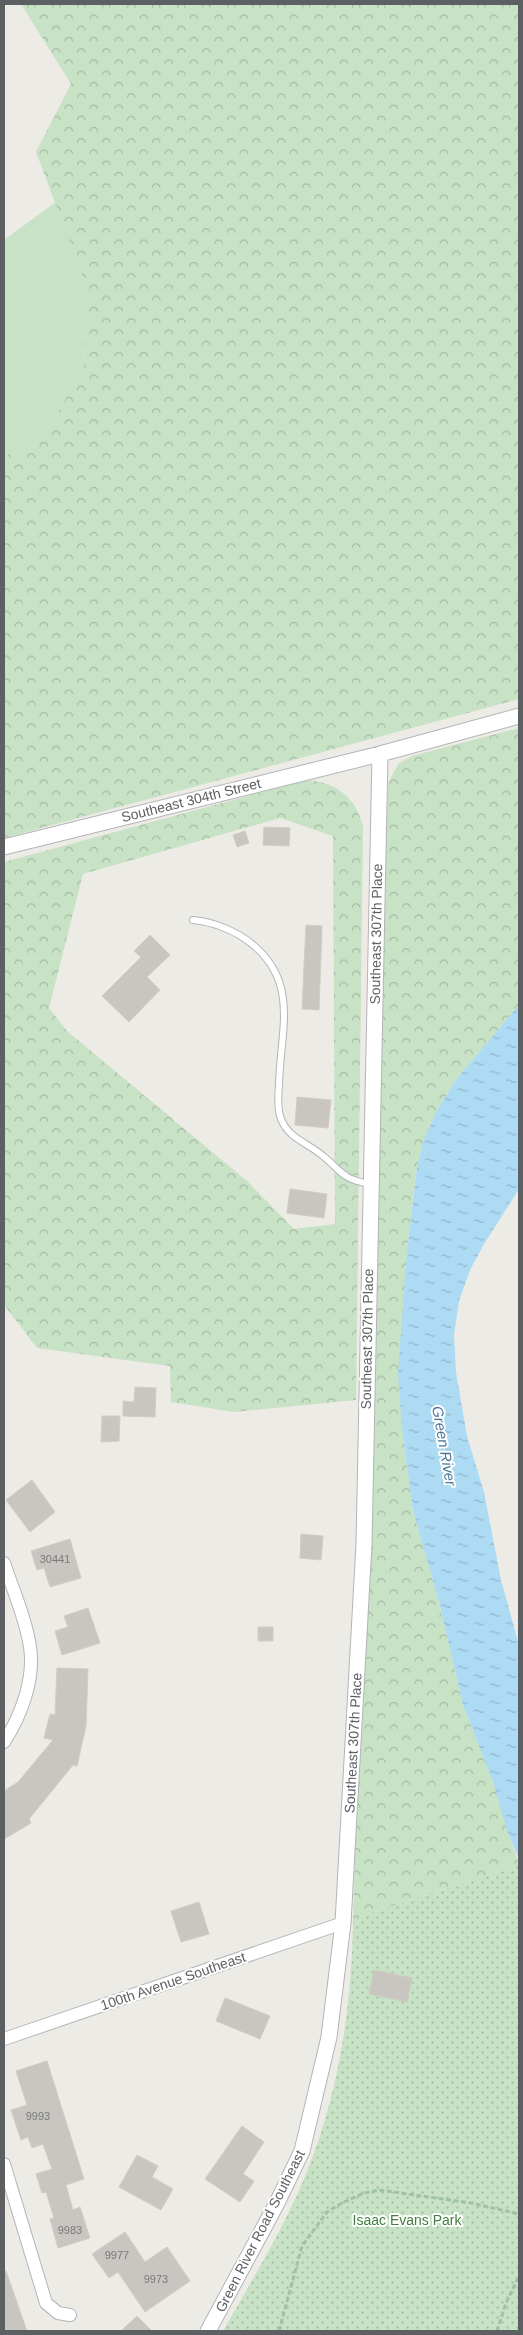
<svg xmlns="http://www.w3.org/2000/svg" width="523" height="2335" viewBox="0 0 523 2335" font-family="Arial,sans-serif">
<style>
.green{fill:#c7e2c5}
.forest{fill:url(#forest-crowns);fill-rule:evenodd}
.park{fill:url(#park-dots)}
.water{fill:url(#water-ripples)}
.building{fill:#c9c6c2;stroke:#d1ccc4}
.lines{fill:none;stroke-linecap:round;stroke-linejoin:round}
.service-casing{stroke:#b2b5b8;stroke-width:8}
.minor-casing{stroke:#b2b5b8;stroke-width:14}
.tertiary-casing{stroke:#b2b5b8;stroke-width:17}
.path{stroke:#9fc2a6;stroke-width:3;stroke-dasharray:5 2.5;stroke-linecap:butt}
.service{stroke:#fff;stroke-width:6}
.minor{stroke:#fff;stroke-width:12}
.tertiary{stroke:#fff;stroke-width:15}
.labels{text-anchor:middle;stroke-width:4;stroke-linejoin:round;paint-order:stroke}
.number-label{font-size:11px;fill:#787a7b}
.street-label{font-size:14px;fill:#5d6063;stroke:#fff}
.park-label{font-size:14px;fill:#427f40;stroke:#fff}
.water-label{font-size:15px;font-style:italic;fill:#4a789c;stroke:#fff}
</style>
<defs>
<pattern id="forest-crowns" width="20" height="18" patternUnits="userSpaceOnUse" patternTransform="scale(1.25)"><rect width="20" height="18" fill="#c7e2c5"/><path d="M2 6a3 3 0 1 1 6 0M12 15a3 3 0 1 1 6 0" fill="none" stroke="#a5bba4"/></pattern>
<pattern id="park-dots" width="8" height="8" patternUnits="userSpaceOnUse" patternTransform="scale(1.25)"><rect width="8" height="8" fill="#c7e2c5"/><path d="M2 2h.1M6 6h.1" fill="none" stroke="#a5bba4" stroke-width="1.8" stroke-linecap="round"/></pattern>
<pattern id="water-ripples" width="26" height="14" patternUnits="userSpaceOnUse" patternTransform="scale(1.25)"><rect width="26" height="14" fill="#aedbf4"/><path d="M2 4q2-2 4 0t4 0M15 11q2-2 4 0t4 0" fill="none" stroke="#91b5c9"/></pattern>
</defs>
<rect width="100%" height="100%" fill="#edebe5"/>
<path class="green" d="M56,202L86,285L84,367L41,441L4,456V240Z"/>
<path class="forest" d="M21,4H519V699L4,838V456L41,441L84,367L86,285L36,152L71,84Z
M519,728V1005L458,1077L438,1108L424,1139L417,1167L407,1251L402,1429L413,1511L439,1602L463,1705L493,1782L519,1865L353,1919L388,783L398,764L412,756Z
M307,780C336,782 356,798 363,826L356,1400L234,1412L171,1402L170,1366L37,1348L4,1305V862ZM280,818L333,836L335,1224L294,1229L247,1181L67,1031L49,1008L83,874Z"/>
<path class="park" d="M519,1865V2331H223C248,2287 275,2243 296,2197C336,2110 352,2015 353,1919Z"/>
<path class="water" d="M519,1005V1189L484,1244L470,1270L459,1301L454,1335L456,1372L467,1436L484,1492L501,1580L519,1645V1860L507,1830L493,1782L463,1705L439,1602L413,1511L402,1429L398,1374L407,1251L417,1167L424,1139L438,1108L458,1077Z"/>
<path class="building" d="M264,827L290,828L289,846L263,845Z
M245,831L249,843L237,847L233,835Z
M306,925L322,926L319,1010L302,1009Z
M150,935L170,955L147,977L160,990L129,1022L102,996L141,957L134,951Z
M297,1097L331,1100L328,1128L295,1125Z
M290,1189L327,1194L324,1218L287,1213Z
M135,1387L156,1388L155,1417L123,1416V1401L134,1402Z
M102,1416H120L119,1441L101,1442Z
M32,1480L55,1512L30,1532L6,1500Z
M301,1534L323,1536L321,1560L300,1558Z
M70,1539L81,1578L50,1587L44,1568L37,1570L31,1551Z
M88,1608L100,1643L62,1655L55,1631L68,1627L64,1616Z
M258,1627H273V1641H258Z
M57,1668L88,1669L86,1726L77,1766L73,1765L29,1819L31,1823L4,1839V1791L18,1782L53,1740L44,1738L50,1714L55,1715Z
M199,1902L209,1934L181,1942L171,1911Z
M374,1970L412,1978L407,2002L369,1994Z
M225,1998L270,2016L260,2039L216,2021Z
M47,2061L84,2179L66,2185L73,2210L80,2207L90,2238L58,2248L50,2219L54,2218L46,2192L42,2193L36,2174L52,2169L43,2144L32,2148L28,2137L21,2140L11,2110L27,2105L16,2071Z
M242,2126L264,2142L243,2174L254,2181L240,2202L205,2179Z
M137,2155L158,2166L152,2177L173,2189L161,2210L119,2187Z
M125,2232L145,2262L167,2247L190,2281L145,2312L118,2272L109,2278L92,2254Z
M4,2271H6L27,2331H4Z
M137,2316L152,2331H121Z"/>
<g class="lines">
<defs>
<path id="service" d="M193,920C214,922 236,931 252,944C300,983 280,1032 279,1085C278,1096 277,1109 281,1119C289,1139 308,1143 323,1156C331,1162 337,1170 346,1176C352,1181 363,1182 371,1185"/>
<path id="minor" d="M4,1563C13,1590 26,1619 30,1647C35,1679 21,1716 4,1742
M4,2039L343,1923
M4,2164L46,2303L58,2313L70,2315"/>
<path id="tertiary" d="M4,847L380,754L519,716
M208,2331L276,2205L302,2151L329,2037L343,1923L364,1544L380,754"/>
</defs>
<use href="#service" class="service-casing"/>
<use href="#minor" class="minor-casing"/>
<use href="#tertiary" class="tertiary-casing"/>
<path class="path" d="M279,2331L302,2246L327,2212L342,2203L364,2193L379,2190L471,2203L519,2214
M497,2331L506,2303L519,2276"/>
<use href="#service" class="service"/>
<use href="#minor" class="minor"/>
<use href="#tertiary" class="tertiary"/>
</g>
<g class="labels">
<g class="number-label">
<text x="55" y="1563">30441</text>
<text x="38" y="2120">9993</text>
<text x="70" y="2234">9983</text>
<text x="117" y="2259">9977</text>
<text x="156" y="2283">9973</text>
</g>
<g class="street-label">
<text transform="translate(191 800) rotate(-14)" y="5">Southeast 304th Street</text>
<text transform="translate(376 934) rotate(-89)" y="5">Southeast 307th Place</text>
<text transform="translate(367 1339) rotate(-89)" y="5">Southeast 307th Place</text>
<text transform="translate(353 1743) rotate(-87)" y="5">Southeast 307th Place</text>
<text transform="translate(173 1981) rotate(-19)" y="5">100th Avenue Southeast</text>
<text transform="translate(260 2231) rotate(-63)" y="5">Green River Road Southeast</text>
</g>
<g class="park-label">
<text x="407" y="2225">Isaac Evans Park</text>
</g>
<g class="water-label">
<text transform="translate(444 1446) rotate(80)" y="5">Green River</text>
</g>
</g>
<rect width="523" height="2335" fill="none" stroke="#5d6063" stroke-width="10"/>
</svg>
